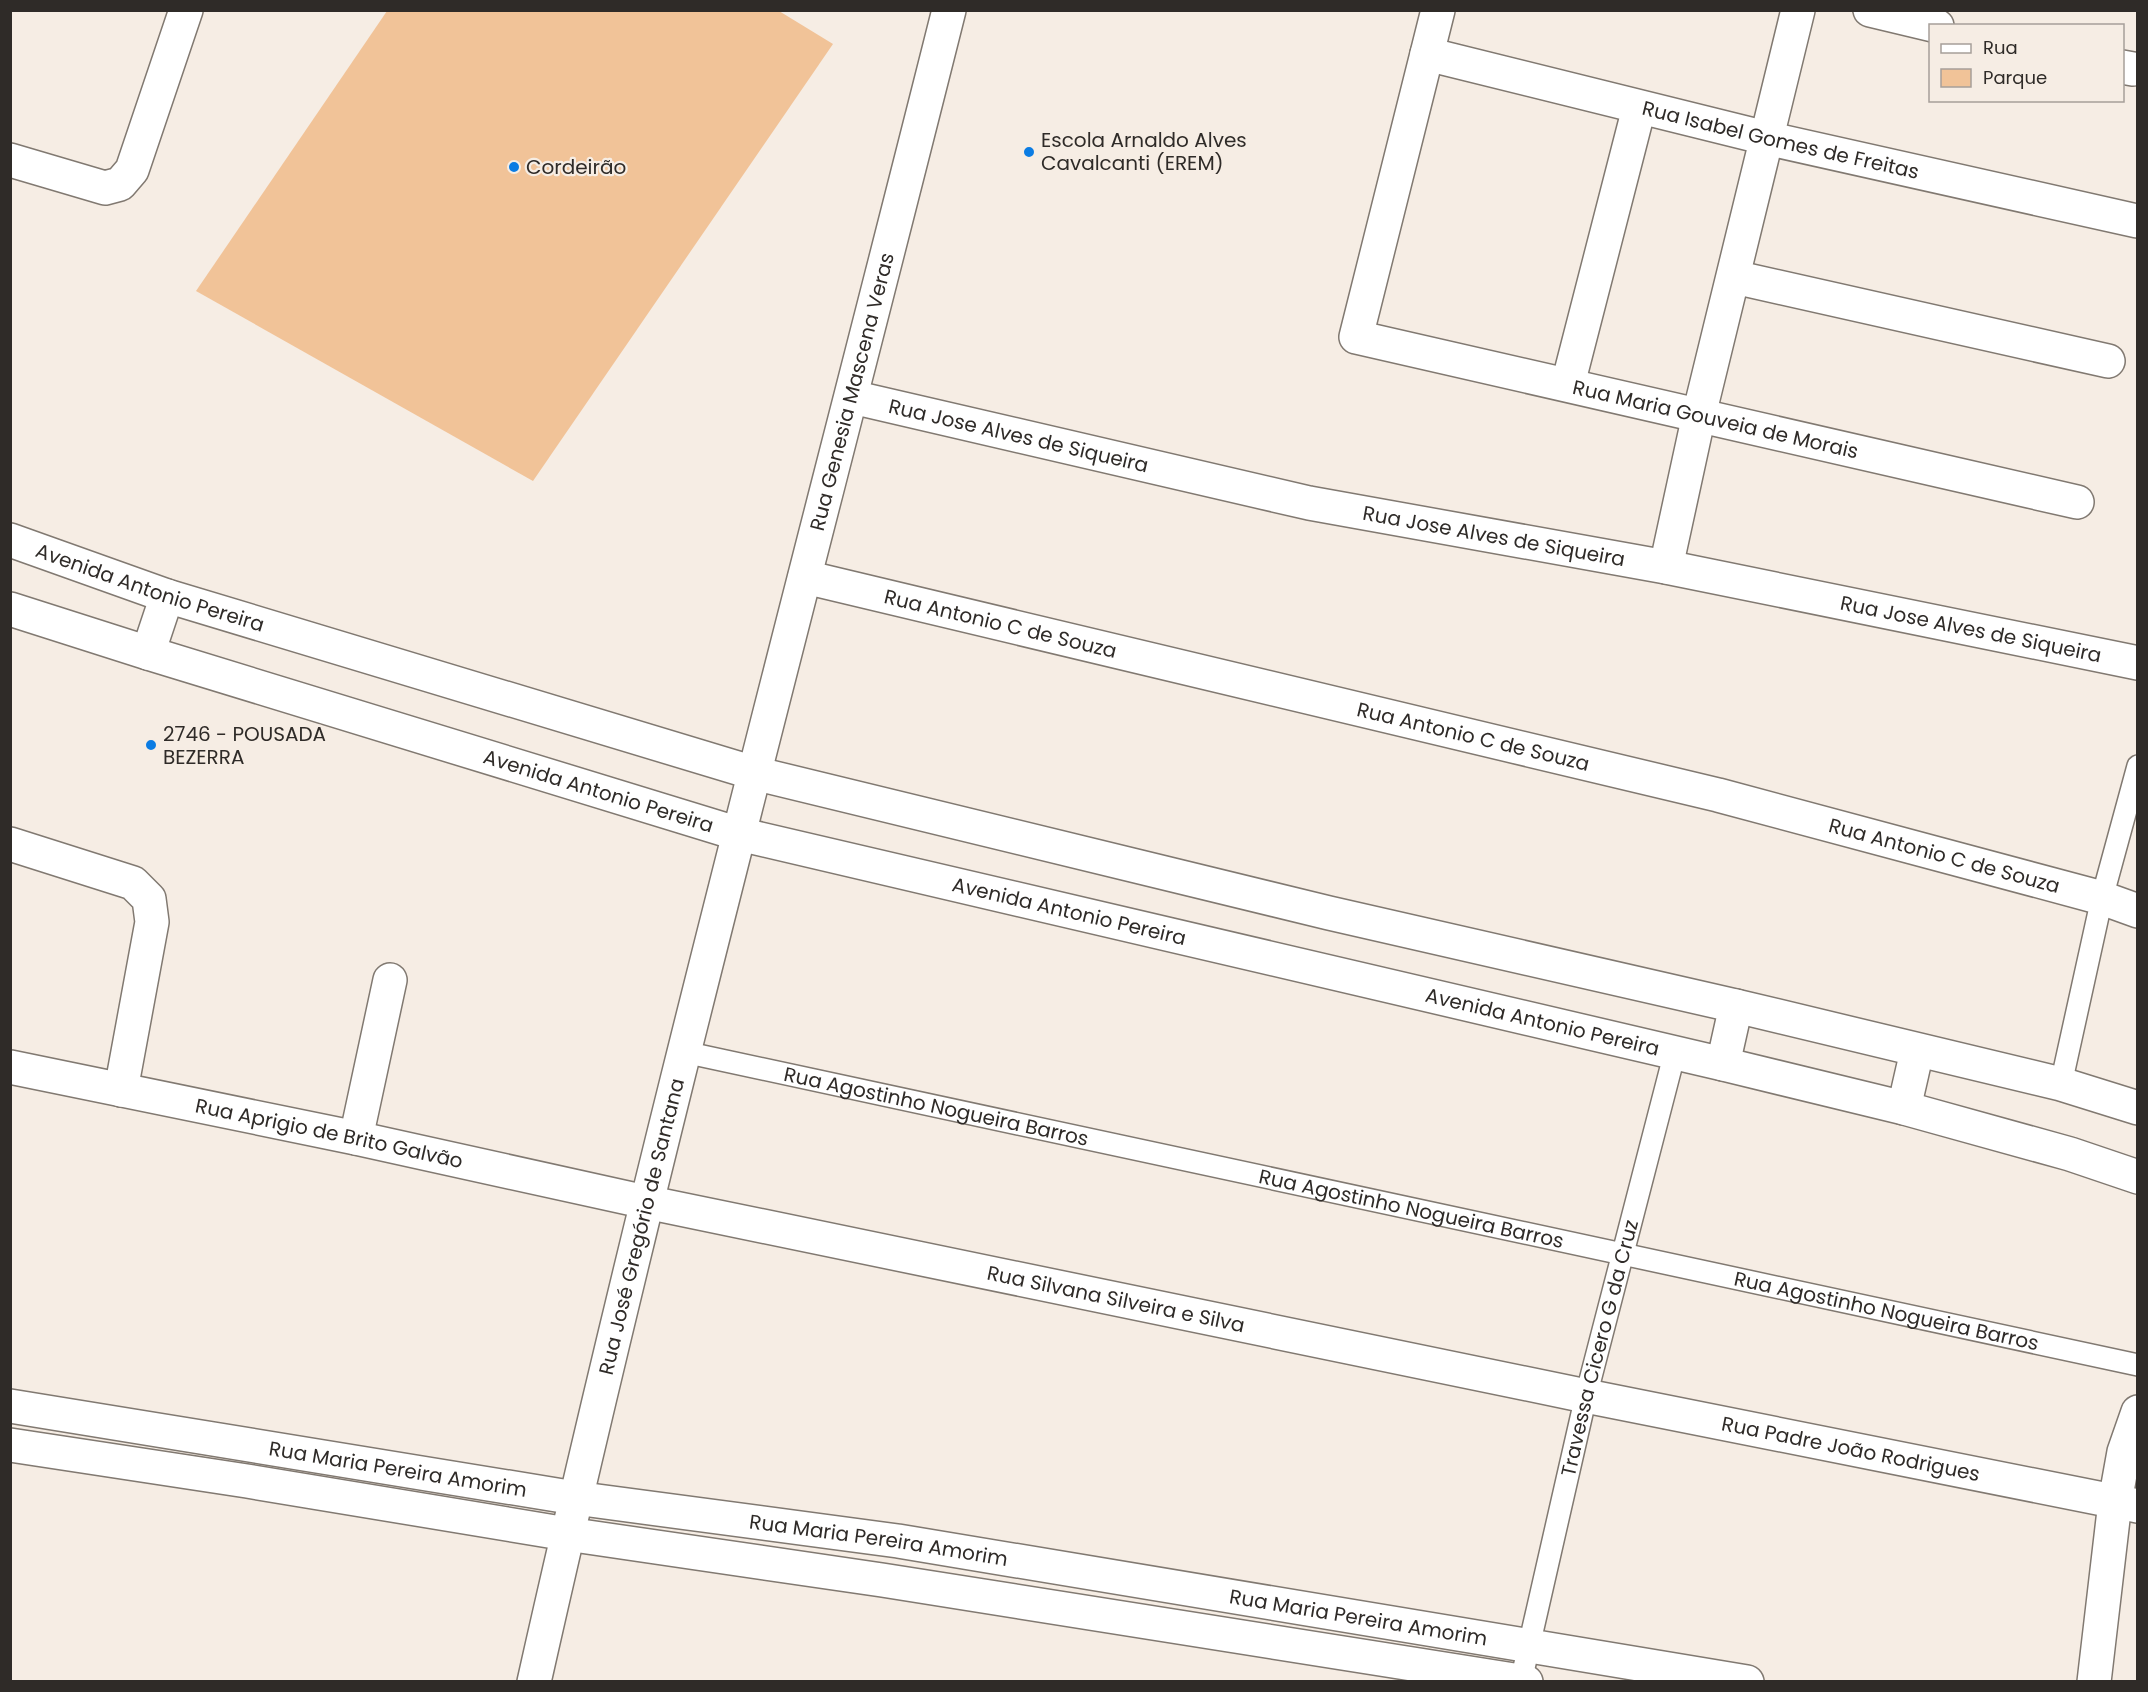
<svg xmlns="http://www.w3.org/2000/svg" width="2148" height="1692" viewBox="0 0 2148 1692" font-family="Poppins,sans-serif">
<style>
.green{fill:#f1c398}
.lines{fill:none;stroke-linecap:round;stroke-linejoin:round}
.lane-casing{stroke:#817971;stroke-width:24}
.street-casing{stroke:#817971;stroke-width:36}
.secondary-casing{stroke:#817971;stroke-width:36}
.lane{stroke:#fff;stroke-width:21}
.street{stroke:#fff;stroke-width:33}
.secondary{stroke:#fff;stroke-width:33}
.poi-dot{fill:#0b7ce3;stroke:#f6ede4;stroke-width:2}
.labels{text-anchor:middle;stroke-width:4.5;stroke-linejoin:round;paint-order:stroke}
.poi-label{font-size:20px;fill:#2f2b28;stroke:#f6ede4;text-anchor:start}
.street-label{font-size:20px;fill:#2f2b28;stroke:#f6ede4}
</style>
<rect width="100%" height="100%" fill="#f6ede4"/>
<path class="green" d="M387,11H779L833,44L533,481L196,291Z"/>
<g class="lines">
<defs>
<g id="lane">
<path id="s1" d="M684,1052L2138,1365"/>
<path d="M2061,1084L2102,898L2138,766"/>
<path id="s2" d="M1521,1681L1586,1396L1675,1052"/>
</g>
<g id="street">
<path id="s3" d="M1438,10L1356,337L2077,502"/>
<path d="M1870,10L1937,26"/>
<path id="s4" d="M1427,54L1766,138L2137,221"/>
<path d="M2122,67L2133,69"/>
<path d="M10,160L105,188L120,184L132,170L186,10"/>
<path d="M1734,277L2108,361"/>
<path d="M1568,384L1639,108"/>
<path id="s5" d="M852,397L1309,503L1666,567L2138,663"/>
<path d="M1666,567L1699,415L1798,10"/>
<path id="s6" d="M805,577L1718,795L2102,898L2138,911"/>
<path d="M10,844L133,883L149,899L152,922L121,1090"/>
<path id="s7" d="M10,1067L356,1138L646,1202L1586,1396L2138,1506"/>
<path d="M356,1138L390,980"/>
<path id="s8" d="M10,1406L575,1498L898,1541L1747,1682"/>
<path d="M10,1445L247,1481L567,1534L882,1580L1526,1682"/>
<path id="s9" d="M534,1682C660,1121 809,567 949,10"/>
<path d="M2094,1682L2115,1502L2124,1452L2138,1412"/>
</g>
<g id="secondary">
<path id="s10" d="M10,540L167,596L754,773L1329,913L1736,1006L2061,1084L2138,1108"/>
<path id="s11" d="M10,609L148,653L739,834L1723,1064L1904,1108L2070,1154L2138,1177"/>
<path d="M148,653L167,596"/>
<path d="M1723,1064L1736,1006"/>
<path d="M1904,1108L1917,1051"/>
</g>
</defs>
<use href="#lane" class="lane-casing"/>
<use href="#street" class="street-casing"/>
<use href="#secondary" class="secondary-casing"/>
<use href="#lane" class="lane"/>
<use href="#street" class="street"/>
<use href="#secondary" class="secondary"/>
</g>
<g class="poi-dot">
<circle cx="1029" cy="152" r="6"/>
<circle cx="514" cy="167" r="6"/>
<circle cx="151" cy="745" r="6"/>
</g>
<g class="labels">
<g class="poi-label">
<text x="1041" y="147">Escola Arnaldo Alves<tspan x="1041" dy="23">Cavalcanti (EREM)</tspan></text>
<text x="526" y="174">Cordeirão</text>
<text x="163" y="741">2746 - POUSADA<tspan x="163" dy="23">BEZERRA</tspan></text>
</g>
<g class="street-label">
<text dy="7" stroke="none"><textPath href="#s4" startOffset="364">Rua Isabel Gomes de Freitas</textPath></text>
<text dy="7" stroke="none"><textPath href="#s9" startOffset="1329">Rua Genesia Mascena Veras</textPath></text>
<text dy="7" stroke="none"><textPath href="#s3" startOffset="706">Rua Maria Gouveia de Morais</textPath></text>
<text dy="7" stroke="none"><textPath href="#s5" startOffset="171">Rua Jose Alves de Siqueira</textPath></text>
<text dy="7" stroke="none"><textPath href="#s5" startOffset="657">Rua Jose Alves de Siqueira</textPath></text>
<text dy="7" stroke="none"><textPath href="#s10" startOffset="148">Avenida Antonio Pereira</textPath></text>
<text dy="7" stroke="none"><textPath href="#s6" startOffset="201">Rua Antonio C de Souza</textPath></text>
<text dy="7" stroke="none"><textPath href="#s5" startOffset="1143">Rua Jose Alves de Siqueira</textPath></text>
<text dy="7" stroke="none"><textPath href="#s6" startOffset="687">Rua Antonio C de Souza</textPath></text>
<text dy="7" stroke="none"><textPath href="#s11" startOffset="616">Avenida Antonio Pereira</textPath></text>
<text dy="7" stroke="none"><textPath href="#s6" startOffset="1173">Rua Antonio C de Souza</textPath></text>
<text dy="7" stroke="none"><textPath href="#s11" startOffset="1102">Avenida Antonio Pereira</textPath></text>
<text dy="7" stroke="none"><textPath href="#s11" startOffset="1588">Avenida Antonio Pereira</textPath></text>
<text dy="7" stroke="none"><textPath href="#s1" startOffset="258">Rua Agostinho Nogueira Barros</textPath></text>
<text dy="7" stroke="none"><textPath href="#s7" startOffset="326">Rua Aprigio de Brito Galvão</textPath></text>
<text dy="7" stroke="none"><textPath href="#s1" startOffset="744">Rua Agostinho Nogueira Barros</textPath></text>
<text dy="7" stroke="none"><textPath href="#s9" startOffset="468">Rua José Gregório de Santana</textPath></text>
<text dy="7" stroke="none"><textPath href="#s7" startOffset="1130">Rua Silvana Silveira e Silva</textPath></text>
<text dy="7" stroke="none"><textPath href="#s1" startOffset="1230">Rua Agostinho Nogueira Barros</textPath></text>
<text dy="7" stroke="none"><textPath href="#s2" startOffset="342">Travessa Cicero G da Cruz</textPath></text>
<text dy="7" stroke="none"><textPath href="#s7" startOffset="1880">Rua Padre João Rodrigues</textPath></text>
<text dy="7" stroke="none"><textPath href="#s8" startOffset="393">Rua Maria Pereira Amorim</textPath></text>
<text dy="7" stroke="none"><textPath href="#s8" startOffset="879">Rua Maria Pereira Amorim</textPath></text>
<text dy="7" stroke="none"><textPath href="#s8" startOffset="1365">Rua Maria Pereira Amorim</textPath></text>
</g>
</g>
<rect width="2148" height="1692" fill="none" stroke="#2f2b28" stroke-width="24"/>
<rect x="1929" y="24" width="195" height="78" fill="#f6ede4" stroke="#a69f99" stroke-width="1.5"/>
<rect x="1941" y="44" width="30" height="9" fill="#ffffff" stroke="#a69f99" stroke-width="1.5"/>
<text x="1983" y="54" font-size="18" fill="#2f2b28">Rua</text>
<rect x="1941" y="69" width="30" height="18" fill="#f1c398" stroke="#a69f99" stroke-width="1.5"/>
<text x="1983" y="84" font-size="18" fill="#2f2b28">Parque</text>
</svg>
